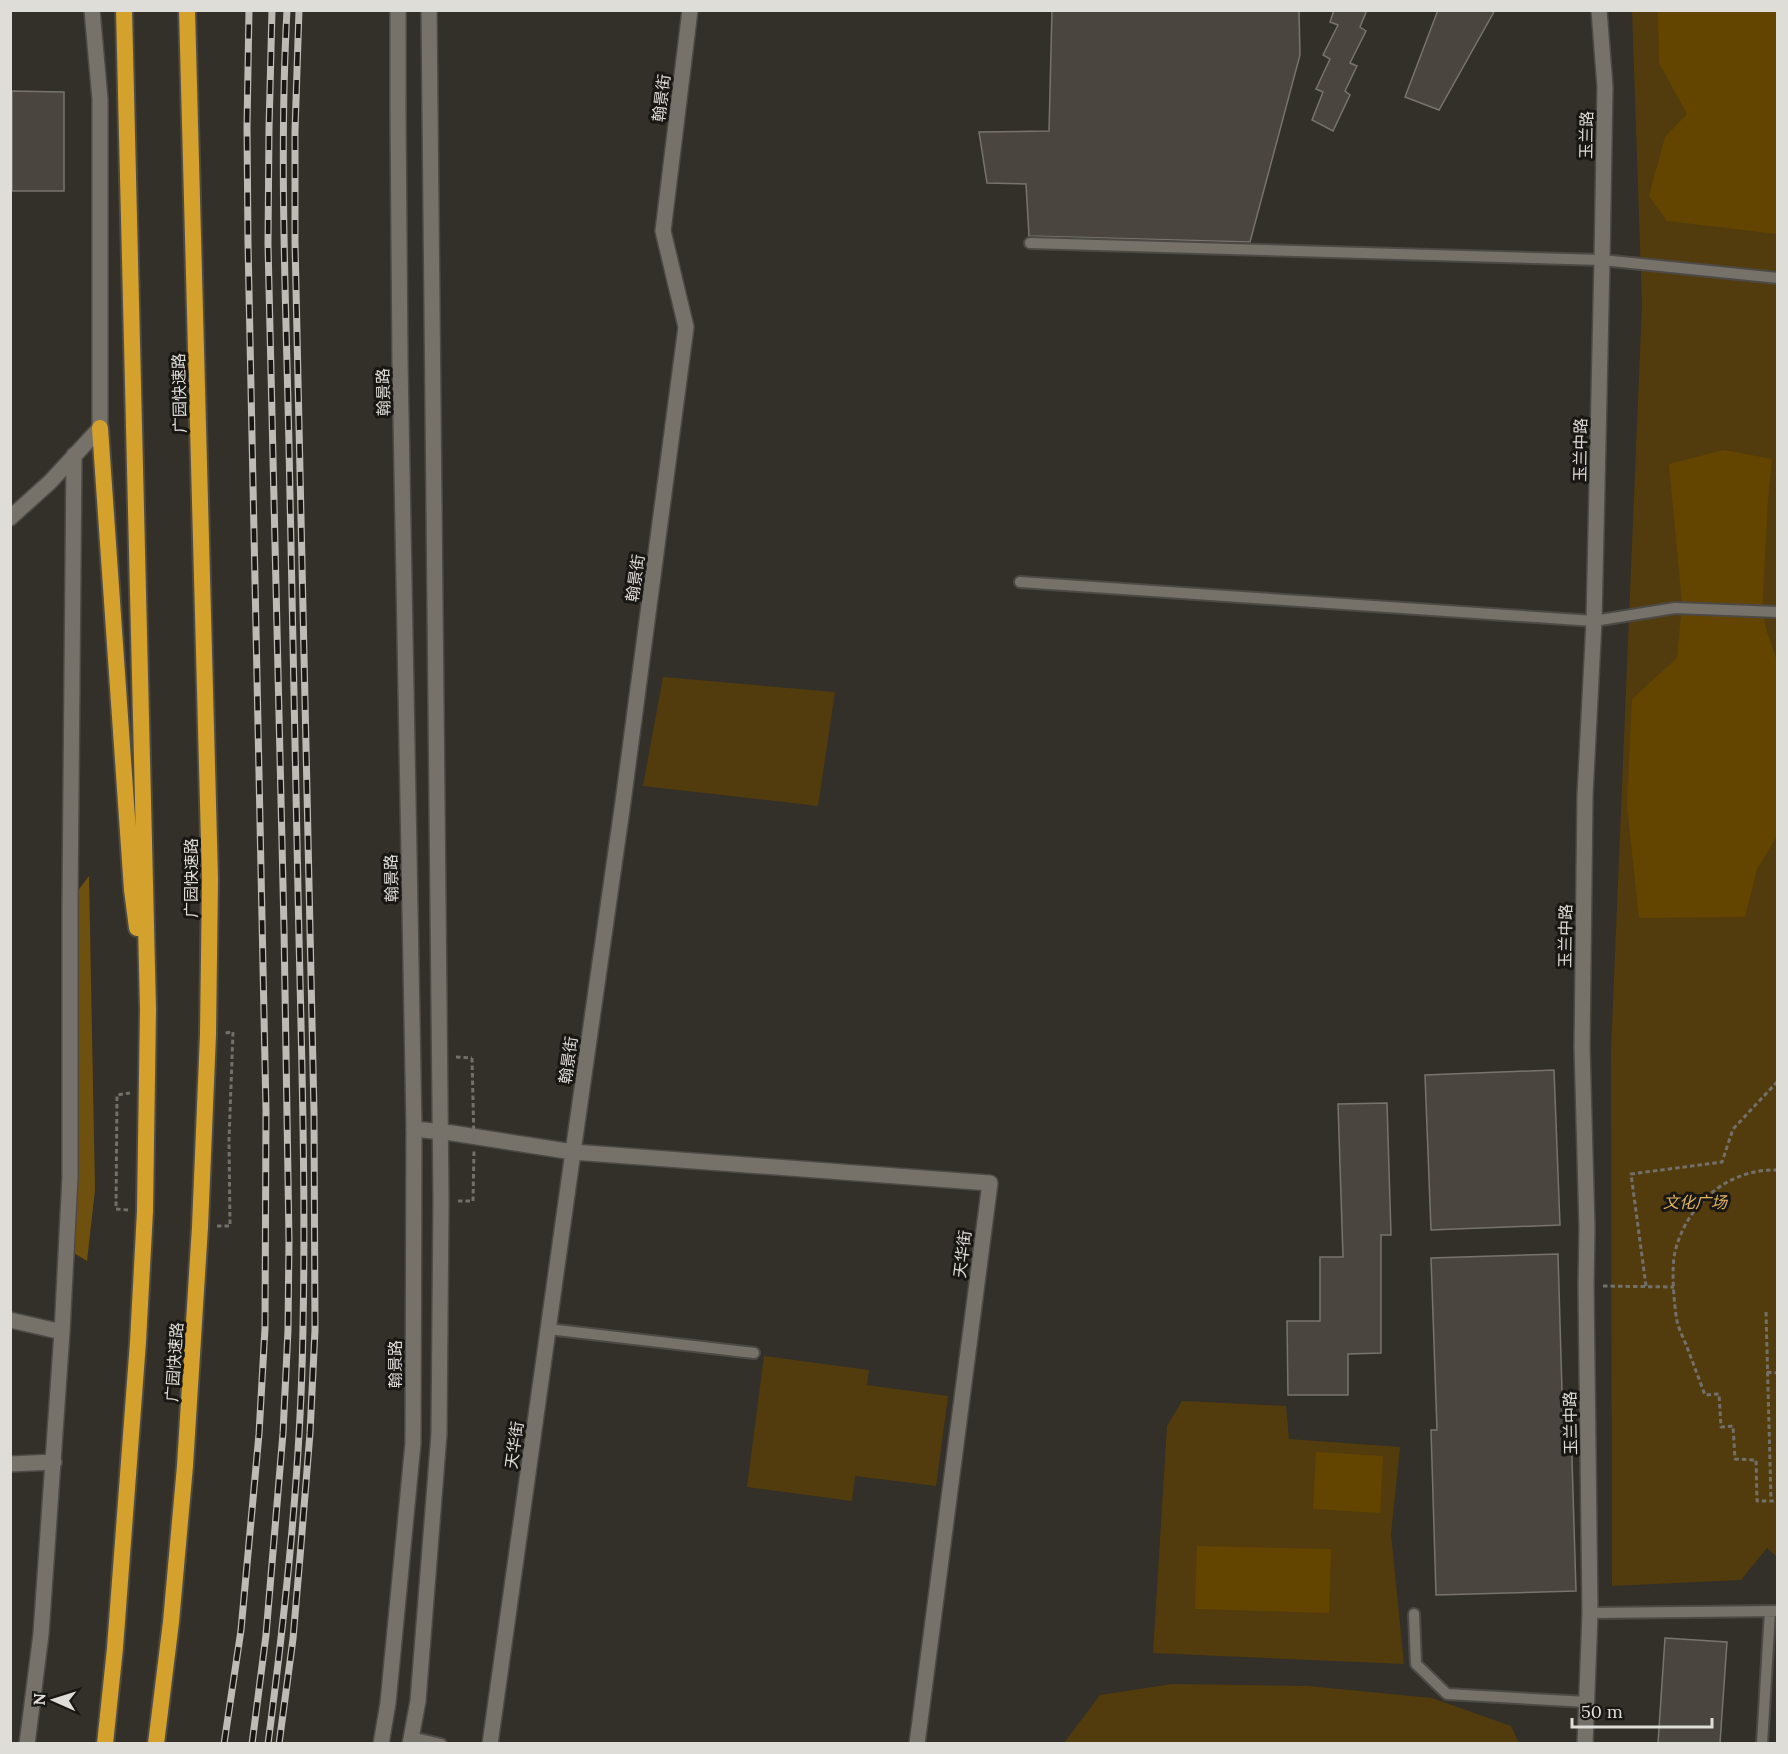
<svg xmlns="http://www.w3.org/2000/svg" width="1788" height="1754" viewBox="0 0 1788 1754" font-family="Lora,'Noto Sans SC',serif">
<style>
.green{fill:#523c0d}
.forest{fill:#6f510f}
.water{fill:#634500}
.building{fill:#4a463f;stroke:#78746d;stroke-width:1.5}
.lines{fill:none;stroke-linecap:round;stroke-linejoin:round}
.service-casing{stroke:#4d4a45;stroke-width:14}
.minor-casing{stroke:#4d4a45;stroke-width:18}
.tertiary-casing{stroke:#4d4a45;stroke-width:18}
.trunk-casing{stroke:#4d4a45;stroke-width:20}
.path{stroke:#73706a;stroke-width:3;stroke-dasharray:4.5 3;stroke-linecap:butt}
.service{stroke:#76726a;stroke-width:10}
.minor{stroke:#76726a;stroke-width:15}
.tertiary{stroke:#76726a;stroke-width:15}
.trunk{stroke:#d4a12c;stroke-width:16}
.rail-casing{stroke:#bebbb6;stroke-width:7}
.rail{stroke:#191714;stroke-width:4.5;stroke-dasharray:14;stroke-linecap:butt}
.path-bridge{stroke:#73706a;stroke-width:3;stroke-dasharray:4.5 3;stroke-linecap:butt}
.labels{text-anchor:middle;stroke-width:6;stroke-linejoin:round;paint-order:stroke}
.street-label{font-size:16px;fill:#dfddd8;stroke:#191714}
.park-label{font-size:16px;font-style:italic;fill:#e5b660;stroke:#191714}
</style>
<rect width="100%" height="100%" fill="#332f29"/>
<path class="green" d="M1632,11H1777V1557L1767,1548L1741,1580L1612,1586L1611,1051L1642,304Z
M663,677L835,692L818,806L643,786Z
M764,1356L869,1370L867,1385L948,1396L936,1486L855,1476L852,1501L747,1487Z
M1182,1401L1286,1406L1289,1439L1400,1447L1391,1534L1404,1664L1153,1653L1167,1426Z
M1172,1684L1308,1686L1432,1698L1511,1726L1519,1743H1064L1100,1695Z"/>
<path class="forest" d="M89,876L95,1190L87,1261L67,1249L70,901Z"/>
<path class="water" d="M1658,11H1777V234L1667,221L1649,196L1665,137L1687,114L1659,63Z
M1724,450L1772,459L1768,499L1762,611L1767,632L1777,661V836L1757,869L1745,917L1639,918L1627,805L1632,699L1677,658L1682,604L1669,464Z
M1316,1452L1383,1456L1380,1513L1313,1509Z
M1197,1546L1331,1549L1329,1613L1195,1609Z"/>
<path class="building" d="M1052,10H1299L1300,55L1250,242L1029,236L1026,184L987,183L979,132L1049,131Z
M1334,10H1367L1360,27L1366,31L1350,63L1357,66L1345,91L1350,95L1333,131L1312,120L1323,92L1316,89L1330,59L1323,55L1338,25L1330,22Z
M1438,10H1495L1439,110L1405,97Z
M12,91L64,92V191H12Z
M1554,1070L1560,1225L1431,1230L1425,1075Z
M1387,1103L1391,1235H1381V1353L1348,1354V1395H1288L1287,1321H1320V1257H1343L1338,1104Z
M1558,1254L1563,1426H1571L1576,1591L1436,1595L1431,1430H1437L1431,1258Z
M1665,1638L1727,1642L1720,1743H1658Z"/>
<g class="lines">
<defs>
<path id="service" d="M1030,243L1602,260L1778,278
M1020,582L1594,621L1675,608L1778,612
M548,1329L754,1353
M1590,1613L1778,1611
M1414,1614L1416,1664L1447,1694L1587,1702
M411,1737L441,1744
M1762,1744L1770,1611"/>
<path id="minor" d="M690,10L663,231L686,327L623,802L573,1152L990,1183L917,1744
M10,518L50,482L100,428V99L92,10
M414,1129L452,1133L573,1152L490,1744
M10,1320L62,1332
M10,1464L54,1462
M27,1744L41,1634L62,1332L70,1177V901L74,455
M1585,1744L1590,1613L1586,1286L1587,1228L1582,1047L1585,795L1594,621L1602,260L1605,87L1599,10"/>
<path id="tertiary" d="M381,1744L388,1703L413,1443L414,1129L400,362L398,116V10
M410,1744L418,1701L439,1434L441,1201L429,10"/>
<path id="trunk" d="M100,428L132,890L137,928
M105,1744L115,1648L138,1342L145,1211L148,1009L124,10
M156,1744L171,1622L185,1466L200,1227L208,1034L210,879L187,10"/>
</defs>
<use href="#service" class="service-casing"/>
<use href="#minor" class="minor-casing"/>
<use href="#tertiary" class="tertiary-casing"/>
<use href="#trunk" class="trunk-casing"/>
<path class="path" d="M456,1057L472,1058
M1778,1170C1728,1168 1686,1205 1675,1252C1671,1269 1674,1304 1677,1321C1679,1330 1684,1339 1687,1347C1693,1363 1699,1379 1705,1395L1719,1394L1721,1427L1733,1426L1735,1459L1756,1460L1757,1501H1778
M458,1201H473L474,1151
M128,1210L116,1209L117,1095L130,1093
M217,1226H230L229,1140L233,1032L225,1033
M1603,1286L1674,1287
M1646,1286L1631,1174L1722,1162L1733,1129L1778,1081
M1766,1312L1771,1501
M1767,1372L1778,1373"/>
<use href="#service" class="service"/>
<use href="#minor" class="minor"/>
<use href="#tertiary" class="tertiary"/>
<use href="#trunk" class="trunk"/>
<defs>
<path id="rail" d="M224,1744L241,1630L259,1434L265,1328L266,1111L248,243L247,127L249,10
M252,1744L266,1635L283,1433L288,1330L289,1240L284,928L268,244L269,129L272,10
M268,1744C286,1606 301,1466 303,1327C306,1181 301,1036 298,891C295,743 292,594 289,446C286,301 279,156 287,10
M279,1744L293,1639L300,1557L310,1433L315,1330L314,1113L295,242V131L299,10"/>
</defs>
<use href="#rail" class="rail-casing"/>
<use href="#rail" class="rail"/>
<path class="path-bridge" d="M472,1058L474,1141"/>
</g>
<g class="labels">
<g class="street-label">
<text transform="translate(661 98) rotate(-83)" y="6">翰景街</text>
<text transform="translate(1586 135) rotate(-89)" y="6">玉兰路</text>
<text transform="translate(383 392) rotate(-91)" y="6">翰景路</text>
<text transform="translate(179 393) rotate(-91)" y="6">广园快速路</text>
<text transform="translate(1580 450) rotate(-89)" y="6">玉兰中路</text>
<text transform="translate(635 578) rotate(-82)" y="6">翰景街</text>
<text transform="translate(191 878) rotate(-90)" y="6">广园快速路</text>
<text transform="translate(391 878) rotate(-91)" y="6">翰景路</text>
<text transform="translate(1565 936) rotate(-89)" y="6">玉兰中路</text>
<text transform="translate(568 1060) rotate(-82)" y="6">翰景街</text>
<text transform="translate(962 1254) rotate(-83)" y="6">天华街</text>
<text transform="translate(174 1362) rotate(-86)" y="6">广园快速路</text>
<text transform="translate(395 1364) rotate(-90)" y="6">翰景路</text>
<text transform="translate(1570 1423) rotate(-91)" y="6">玉兰中路</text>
<text transform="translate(514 1445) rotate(-82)" y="6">天华街</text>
</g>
<g class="park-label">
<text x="1695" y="1208">文化广场</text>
</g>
</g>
<rect width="1788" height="1754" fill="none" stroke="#dfddd8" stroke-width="24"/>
<g transform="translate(54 1700) rotate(273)" stroke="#191714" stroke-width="4.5" paint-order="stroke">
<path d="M0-4.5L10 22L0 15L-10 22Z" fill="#dfddd8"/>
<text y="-9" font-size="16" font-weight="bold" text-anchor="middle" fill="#dfddd8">N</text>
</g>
<path d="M1572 1718v9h140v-9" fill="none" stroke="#dfddd8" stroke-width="3"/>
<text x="1581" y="1718" font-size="18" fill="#dfddd8" stroke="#191714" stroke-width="4.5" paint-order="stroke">50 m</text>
</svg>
